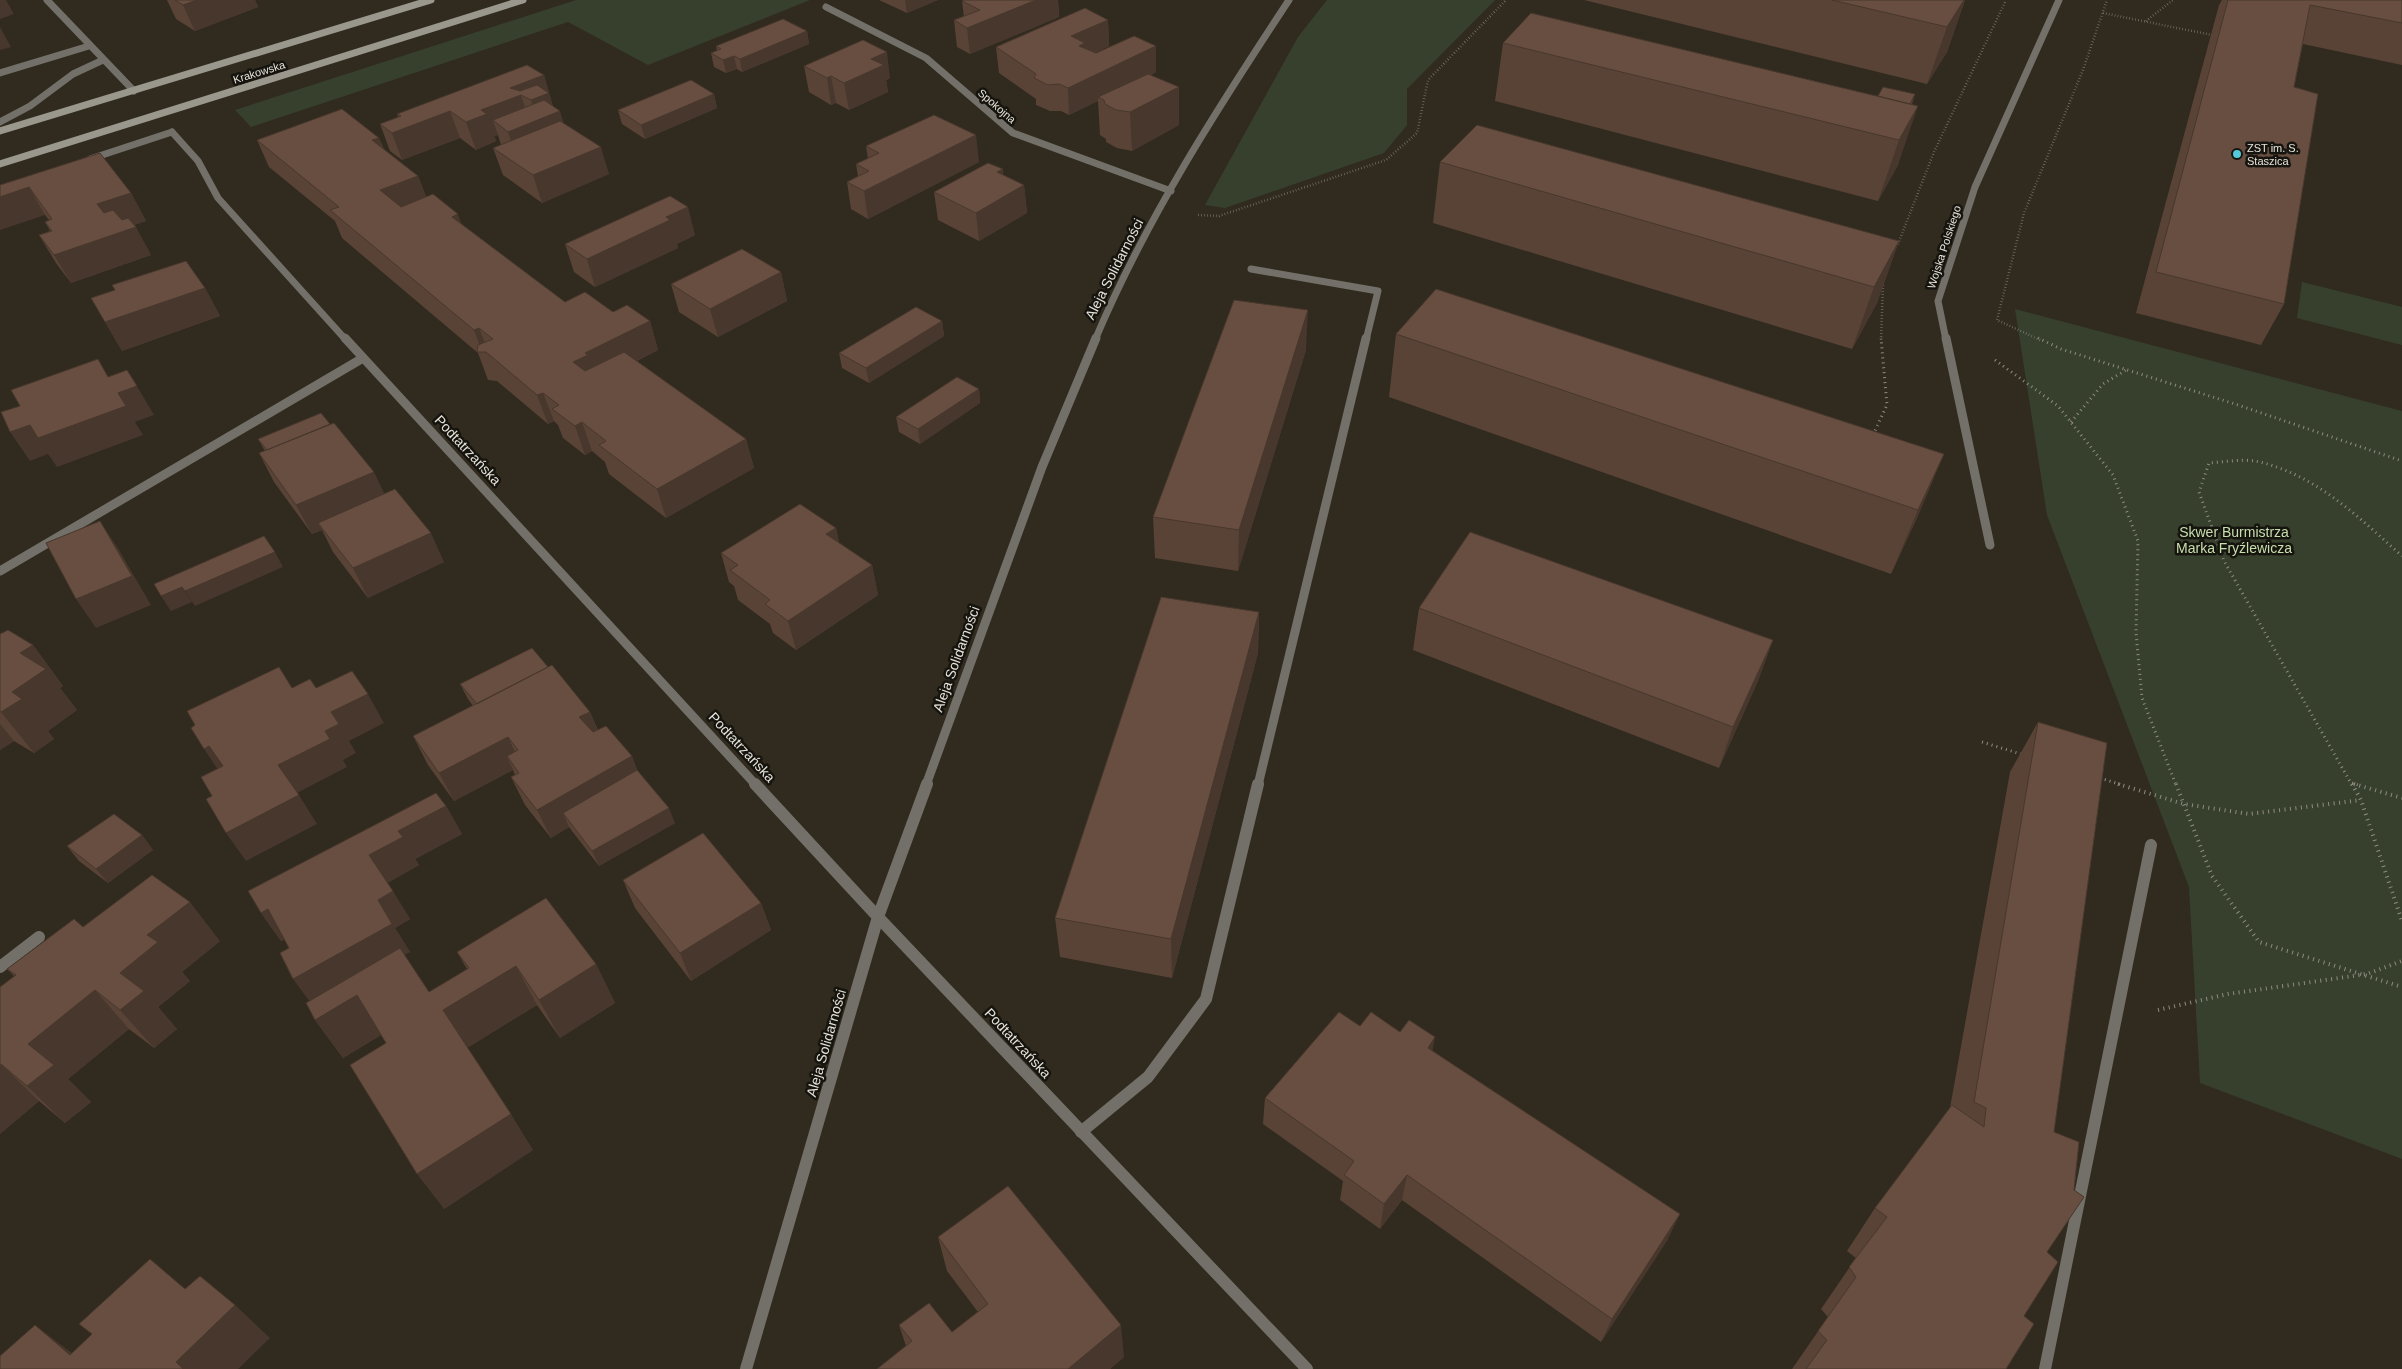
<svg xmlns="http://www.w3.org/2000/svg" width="2402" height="1369" viewBox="0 0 2402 1369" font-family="Helvetica,sans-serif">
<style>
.green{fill:#37402d}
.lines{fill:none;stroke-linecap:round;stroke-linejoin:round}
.path-far2{stroke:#908c81;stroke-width:2.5;stroke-dasharray:0.5 2.5;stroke-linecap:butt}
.path-far1{stroke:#908c81;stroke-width:3;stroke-dasharray:1 4;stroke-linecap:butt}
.path{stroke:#908c81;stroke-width:4;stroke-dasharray:1 4.5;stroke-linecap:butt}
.lane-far2{stroke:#727069;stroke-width:7}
.lane-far1{stroke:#727069;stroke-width:9}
.lane{stroke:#727069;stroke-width:12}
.street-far2{stroke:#727069;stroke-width:7}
.street-far1{stroke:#727069;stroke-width:9}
.street{stroke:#727069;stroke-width:12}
.secondary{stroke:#9a978c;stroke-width:7}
.wall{fill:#594337}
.shaded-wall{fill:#48372d}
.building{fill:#674e40;stroke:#48372d}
.poi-dot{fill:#53cbda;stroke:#16140e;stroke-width:2}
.labels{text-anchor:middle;stroke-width:5;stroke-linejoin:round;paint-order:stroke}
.far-street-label{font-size:11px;fill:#e6e3da;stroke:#16140e}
.far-poi-label{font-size:11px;fill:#e6e3da;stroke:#16140e;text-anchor:start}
.street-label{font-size:14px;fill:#e6e3da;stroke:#16140e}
.park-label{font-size:14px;fill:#c7dfae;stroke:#16140e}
</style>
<rect width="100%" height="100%" fill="#302b1e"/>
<path class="green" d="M576,0H810L648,65L568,22L251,127L235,110Z
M1327,0H1495L1407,89V125L1384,153L1225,208L1205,205L1298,37Z
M2302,282L2402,307V345L2297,318Z
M2015,309L2402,411V1159L2200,1083L2189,887L2047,515Z"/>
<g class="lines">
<path class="path-far2" d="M2103,13L2212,35
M2146,21L2173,0
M1198,215L1219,216L1386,160L1417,133L1428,80L1506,0
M1898,244L1934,152L2006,0
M1881,340L1883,285
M2040,340L1997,320L2024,213L2083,70L2107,0"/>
<path class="path-far1" d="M2038,338L2061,349L2235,404L2402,461
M1995,360L2058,406L2113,475L2138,541L2136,633L2142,698L2176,785
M2071,422L2103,384L2126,370
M1873,435L1887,405L1881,338
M1982,742L2024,755
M2100,778L2122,785
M2352,783L2358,785
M2352,785L2224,561L2199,492L2209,463C2223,462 2241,459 2255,461C2316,474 2357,516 2402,556"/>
<path class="path" d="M2118,784L2184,804L2249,814L2361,800
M2176,784L2212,876L2259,942L2402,987
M2352,784L2361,800L2402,921
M2354,784L2402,798
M2158,1010L2228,994L2367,974L2402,961"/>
<path class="lane-far2" d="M47,0L134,91
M0,73L89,46
M0,122L30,106L73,74L103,60
M90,159L172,132
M1251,269L1378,291L1366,340"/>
<path class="lane-far1" d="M1258,785L1366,338"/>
<path class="lane" d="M1081,1132L1148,1077L1206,999L1258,784"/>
<path class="street-far2" d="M826,7L926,58L1013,133L1171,191
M172,132L198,161L218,198L346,340
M1095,340C1146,219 1217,109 1289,0
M1946,340L1938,301L1975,187L2059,0"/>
<path class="street-far1" d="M345,338L756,785
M1946,338L1990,545
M0,571L363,358
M926,785L1042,467L1096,338"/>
<path class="street" d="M755,784L878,917L1307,1369
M0,967L39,937
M746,1369L878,917L927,784
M2045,1369L2151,845"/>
<path class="secondary" d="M0,131L431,0
M0,164L523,0"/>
</g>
<path class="wall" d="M167,0H255L258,7L195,31L176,19Z
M879,0H938L907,13Z
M964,0H1058L1059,17L970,54L957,47L954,20L964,17L962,1Z
M1584,0H1965L1947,52L1927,84Z
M2222,0H2402V65L2303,44L2294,87L2284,304L2261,345L2136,313L2219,5Z
M1108,20L1109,46L1094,53L1156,72L1151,75L1179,125L1132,151L1117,148L1106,142V139L1100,135L1098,101L1069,115L1061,111H1050L1036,105V99L999,73L996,47Z
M807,31L809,44L742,72L737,69L726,73L714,67L711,53L717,51L716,46Z
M1503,43L1878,96L1915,94L1912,104L1898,165L1878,201L1495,101Z
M804,66L890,78L886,80L888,92L849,110L836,103L831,105L809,92Z
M544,75L553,107L563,123L609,174L542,203L503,175L493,148L501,145L498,135L494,136L496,141L476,150L460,138L402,160L390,151L380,124L398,117L397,114Z
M714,94L717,108L645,139L622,124L618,110Z
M379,138L384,149L418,176L426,197L565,302L613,312L650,321L658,350L637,361L746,439L754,468L666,518L609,474L605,462L592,451L585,455L563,438L558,425L554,421L548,424L497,381L488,380L478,353L342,238L335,221L269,167L257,140Z
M866,146L979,162L868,219L851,209L847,182L858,176L856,164L868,159Z
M1440,162L1899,241L1877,303L1852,349L1433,223Z
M1003,169V175L1024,185L1027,213L979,241L938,220L934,192Z
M0,185L131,193L146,221L134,225L151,255L71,283L56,263L39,235L50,231L45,222L49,220L45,215Z
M695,235L677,244L678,248L595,287L574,272L565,244Z
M781,272L787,301L718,337L679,312L671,284Z
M205,288L220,316L122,351L91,298Z
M942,321L944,336L869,383L842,368L839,353Z
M1396,334L1944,454L1917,518L1891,574L1389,397Z
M1306,350L1238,571L1155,558L1153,517Z
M979,389L980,403L920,444L899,432L896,417Z
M258,439L384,494L444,562L368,598L333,552L322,530L312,534L274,482L259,453L265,451Z
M836,528L839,543L872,565L878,595L796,650L773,633L770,624L738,600L734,586L729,582L721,553Z
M1419,608L1773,640L1758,681L1719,768L1413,650Z
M1259,612L1258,653L1172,978L1060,957L1055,918Z
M0,634L33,645L63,686L60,688L77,710L48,731L54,739L34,753L14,741L0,750Z
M548,667L590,712L598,730L632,756L637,770L675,823L599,866L569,827L551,838L525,805L511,777L515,775L513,770L454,801L428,765L413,736L473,706L468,699L460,684Z
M2038,722L2054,1132L2047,1252L2024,1316L2006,1369H1792L1828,1317L1821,1309L1856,1258L1847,1251L1875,1208L1950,1108L2010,772Z
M446,806L462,834L415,859L419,865L387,883L410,919L395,928L410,952L404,954L429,992L467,969L457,952L596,964L615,1003L560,1038L537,1005L467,1048L533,1150L444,1209L386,1043L381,1035L343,1058L315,1020L310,1001L289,948L285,939L281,941L261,913Z
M142,835L153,850L108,883L79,861L67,846Z
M623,880L761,903L771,930L691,981L635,908Z
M83,927L220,941L182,972L190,981L158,1007L177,1029L154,1048L129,1029L68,1079L91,1102L65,1123L39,1101L0,1134V987L14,976L7,969Z
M1360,1026L1400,1032L1433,1051L1668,1239L1601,1342L1402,1200L1380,1229L1340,1200L1343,1181L1263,1124L1265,1098Z
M938,1237L1124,1357L1110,1369H877L906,1346L899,1325L952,1332L978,1312L947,1271Z"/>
<path class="shaded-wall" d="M0,0H6L14,14L0,19Z
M197,0H255L258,7L195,31L183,5Z
M905,0H938L907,13Z
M1036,0H1058L1059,17L970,54L967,28Z
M1964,0H1965L1947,52L1927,84L1947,27Z
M1108,20L1109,46L1086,56L1071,36Z
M0,27L11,47L0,50Z
M807,31L809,44L742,72L740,59Z
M1156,46V72L1102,99L1098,97V101L1069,115L1068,88Z
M887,52L890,78L886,80L888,92L849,110L844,83L871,59Z
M734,56L737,69L726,73L723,60Z
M544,75L555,113L560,111L568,138L517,159L508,132L537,120L531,100L521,95L530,122L493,120L498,135L494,136L496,141L476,150L466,122L510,88Z
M831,76L836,103L831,105L827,78Z
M1179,87V125L1132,151L1130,112Z
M714,94L717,108L645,139L641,125Z
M1918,106L1898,165L1878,201L1899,140Z
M450,111L460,138L402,160L392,133Z
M976,135L979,162L868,219L864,191Z
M379,138L390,165L372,140Z
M601,147L609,174L542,203L533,175Z
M1003,169L1005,196L1024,185L1027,213L979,241L976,213L997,172Z
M418,176L429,203L392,218L380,190Z
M29,187L45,215L0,230V197Z
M131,193L146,221L112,232L97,204Z
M688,207L695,235L677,244L678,248L595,287L587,259L666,217Z
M458,214L468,242L452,217Z
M136,227L151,255L71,283L54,255Z
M1899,241L1877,303L1852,349L1874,287Z
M781,272L787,301L718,337L710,309Z
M205,288L220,316L122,351L105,322Z
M1308,310L1306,350L1238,571L1239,530Z
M650,321L658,350L596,381L573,362L585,353Z
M942,321L944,336L869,383L866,368Z
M479,328L490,356L486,352H482L474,330Z
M137,386L154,415L135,422L143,435L57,467L48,454L30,461L10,432Z
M979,389L980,403L920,444L918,429Z
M543,393L554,421L548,424L537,395Z
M582,422L592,451L585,455L575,426Z
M746,439L754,468L666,518L657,489Z
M1944,454L1917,518L1891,574L1918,510Z
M374,472L388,501L318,523L322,530L312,534L296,505Z
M100,521L119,550L151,605L96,628L76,599Z
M836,528L842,557L826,534Z
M431,533L444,562L368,598L353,568Z
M275,552L283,567L195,606L185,591Z
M872,565L878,595L796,650L788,621Z
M182,587L192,602L171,611L161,596Z
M1259,612L1258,653L1172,978L1171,939Z
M1773,640L1758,681L1719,768L1733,727Z
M33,645L63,686L60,688L77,710L48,731L54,739L34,753L1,712L12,692L20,653Z
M368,694L384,723L349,741L356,753L343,760L347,767L297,793L278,765L331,712Z
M590,712L602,740L591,746L579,717Z
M0,724L14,741L0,750Z
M508,737L521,765L507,756L513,770L454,801L439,773Z
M209,746L229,775L223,777L204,749Z
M632,756L643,785L563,813L569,827L551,838L537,810Z
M299,795L317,824L246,861L226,833Z
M446,806L462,834L415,859L419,865L386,884L369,855L398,831Z
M669,808L675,823L599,866L592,851Z
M142,835L153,850L108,883L96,869Z
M393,891L410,919L395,928L410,952L313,1006L293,979L378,900Z
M190,902L220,941L182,972L190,981L158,1007L177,1029L154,1048L120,1010V973L147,935Z
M761,903L771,930L691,981L680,953Z
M268,909L288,937L281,941L261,913Z
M596,964L615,1003L560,1038L539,1000Z
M516,966L537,1005L467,1048L443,1010Z
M95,990L129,1029L68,1079L91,1102L65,1123L27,1086L28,1044Z
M357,995L383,1034L343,1058L315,1020Z
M1435,1037L1430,1064L1428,1048Z
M1,1064L39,1101L0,1134V1065Z
M511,1114L533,1150L444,1209L417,1174Z
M1407,1175L1402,1200L1380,1229L1384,1204Z
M1680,1214L1668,1239L1601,1342L1612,1319Z
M235,1305L270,1338L238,1369H183L176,1362Z
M35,1325L77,1357L70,1355Z
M1121,1325L1124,1357L1110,1369H1068Z"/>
<path class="building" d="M175,0H197L183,5Z
M964,0H1036L967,28L954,20L980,10L962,1Z
M1832,0H1964L1947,27Z
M2228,0H2402V23L2310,5L2294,87L2318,94L2284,304L2156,272Z
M1085,8L1108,20L1071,36L1085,43L1079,46L1096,53L1134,36L1156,46L1068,88L1059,84L1048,85L1034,78L1036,74L996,47Z
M1531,13L1918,106L1899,140L1503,43Z
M783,19L807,31L740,59L734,56L723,60L711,53L721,49L716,46Z
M863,40L887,52L871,59L884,65L844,83L831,76L827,78L804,66Z
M527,65L544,75L510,88L520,91L537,85L549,93L531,100L521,95L481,110L487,114L466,122L450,111L392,133L380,124L401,116L397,114Z
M1148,74L1179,87L1130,112L1116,110L1105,104L1104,100L1098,97Z
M691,80L714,94L641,125L618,110Z
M1883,87L1915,94L1910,104L1878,96Z
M544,100L560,111L508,132L493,120Z
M342,109L379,138L372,140L418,176L380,190L401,207L433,194L458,214L452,217L565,302L585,292L613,312L627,305L650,321L585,353L588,355L573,362L585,371L624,352L746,439L657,489L599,445L606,441L582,422L575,426L552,409L559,405L543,393L537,395L486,352H477L478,345L493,339L479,328L474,330L330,210L339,207L257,140Z
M934,115L976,135L864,191L847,182L869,171L856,164L879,153L866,146Z
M560,121L601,147L533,175L493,148Z
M1477,125L1899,241L1874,287L1440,162Z
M100,153L131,193L97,204L104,213L113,210L122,220L128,218L136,227L54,255L39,235L52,231L45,222L52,219L29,187L0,197V185Z
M988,163L1003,169L997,172L1024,185L976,213L934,192Z
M670,196L688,207L666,217L670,220L587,259L565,244Z
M742,249L781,272L710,309L671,284Z
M186,261L205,288L105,322L91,298L115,290L112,285Z
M1436,289L1944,454L1918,510L1396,334Z
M1234,300L1308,310L1239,530L1153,517Z
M916,307L942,321L866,368L839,353Z
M98,359L108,377L127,370L137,386L118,393L126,406L38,438L30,425L10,432L1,412L20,406L11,390Z
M957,377L979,389L918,429L896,417Z
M321,413L330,424L267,450L258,439Z
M334,423L374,472L296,505L259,453Z
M395,489L431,533L353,568L318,523Z
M800,504L836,528L826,534L872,565L788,621L765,604L770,600L730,570L738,565L721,553Z
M100,521L132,576L76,599L46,543Z
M1470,532L1773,640L1733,727L1419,608Z
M264,536L275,552L185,591L182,587L161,596L154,584Z
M1161,597L1259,612L1171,939L1055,918Z
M8,630L33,645L20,653L46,669L12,692L22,699L1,712H0V634Z
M532,648L548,667L477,704L460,684Z
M552,665L590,712L579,717L593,732L606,726L632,756L537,810L511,777L519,773L507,756L518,750L508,737L439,773L413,736Z
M279,667L292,688L310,679L316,688L352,671L368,694L331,712L339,724L325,731L330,739L278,765L299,795L226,833L206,799L212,796L201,777L223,766L209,746L204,749L191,728L195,725L187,711Z
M2038,722L2107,743L2054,1132L2079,1142L2074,1190L2084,1197L2047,1252L2058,1262L2024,1316L2034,1324L2006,1369H1806L1827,1340L1818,1331L1856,1277L1849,1267L1887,1217L1875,1208L1952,1105L1984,1127L1986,1108L1974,1102Z
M637,770L669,808L592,851L563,813Z
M436,793L446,806L398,831L403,837L369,855L393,891L378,900L392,924L293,979L280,953L289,948L268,909L261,913L248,891Z
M114,814L142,835L96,869L67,846Z
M703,833L761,903L680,953L623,880Z
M152,875L190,902L147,935L158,942L120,973L144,991L120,1010L95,990L28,1044L54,1065L27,1086L1,1064L0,1065V987L16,975L7,969L74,919L83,927Z
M546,898L596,964L539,1000L516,966L443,1010L511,1114L417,1174L350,1065L386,1043L357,995L315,1020L306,1003L400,948L429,992L469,968L457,952Z
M1339,1012L1360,1026L1371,1012L1400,1032L1409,1020L1435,1037L1428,1048L1680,1214L1612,1319L1407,1175L1384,1204L1344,1175L1354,1161L1265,1098Z
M1008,1186L1121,1325L1068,1369H877L912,1341L899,1325L929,1303L952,1332L988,1304L938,1237Z
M150,1259L185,1289L200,1276L235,1305L176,1362L183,1369H0V1356L35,1325L70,1355L92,1334L79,1324Z"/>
<circle class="poi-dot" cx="2237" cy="154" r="5"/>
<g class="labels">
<g class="far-street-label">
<text transform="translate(259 72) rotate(-17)" y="4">Krakowska</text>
<text transform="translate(997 106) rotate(41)" y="4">Spokojna</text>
<text transform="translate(1944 247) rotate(-72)" y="4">Wojska Polskiego</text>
</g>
<g class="far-poi-label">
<text x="2247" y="152">ZST im. S.<tspan x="2247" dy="13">Staszica</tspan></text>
</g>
<g class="street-label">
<text transform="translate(1114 269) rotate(-63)" y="5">Aleja Solidarności</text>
<text transform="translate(468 450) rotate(47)" y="5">Podtatrzańska</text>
<text transform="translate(956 659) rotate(-70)" y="5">Aleja Solidarności</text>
<text transform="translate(742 747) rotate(47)" y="5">Podtatrzańska</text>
<text transform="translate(826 1043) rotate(-74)" y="5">Aleja Solidarności</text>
<text transform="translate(1018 1043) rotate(47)" y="5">Podtatrzańska</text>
</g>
<g class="park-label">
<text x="2234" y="537">Skwer Burmistrza<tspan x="2234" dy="16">Marka Fryźlewicza</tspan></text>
</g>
</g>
</svg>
